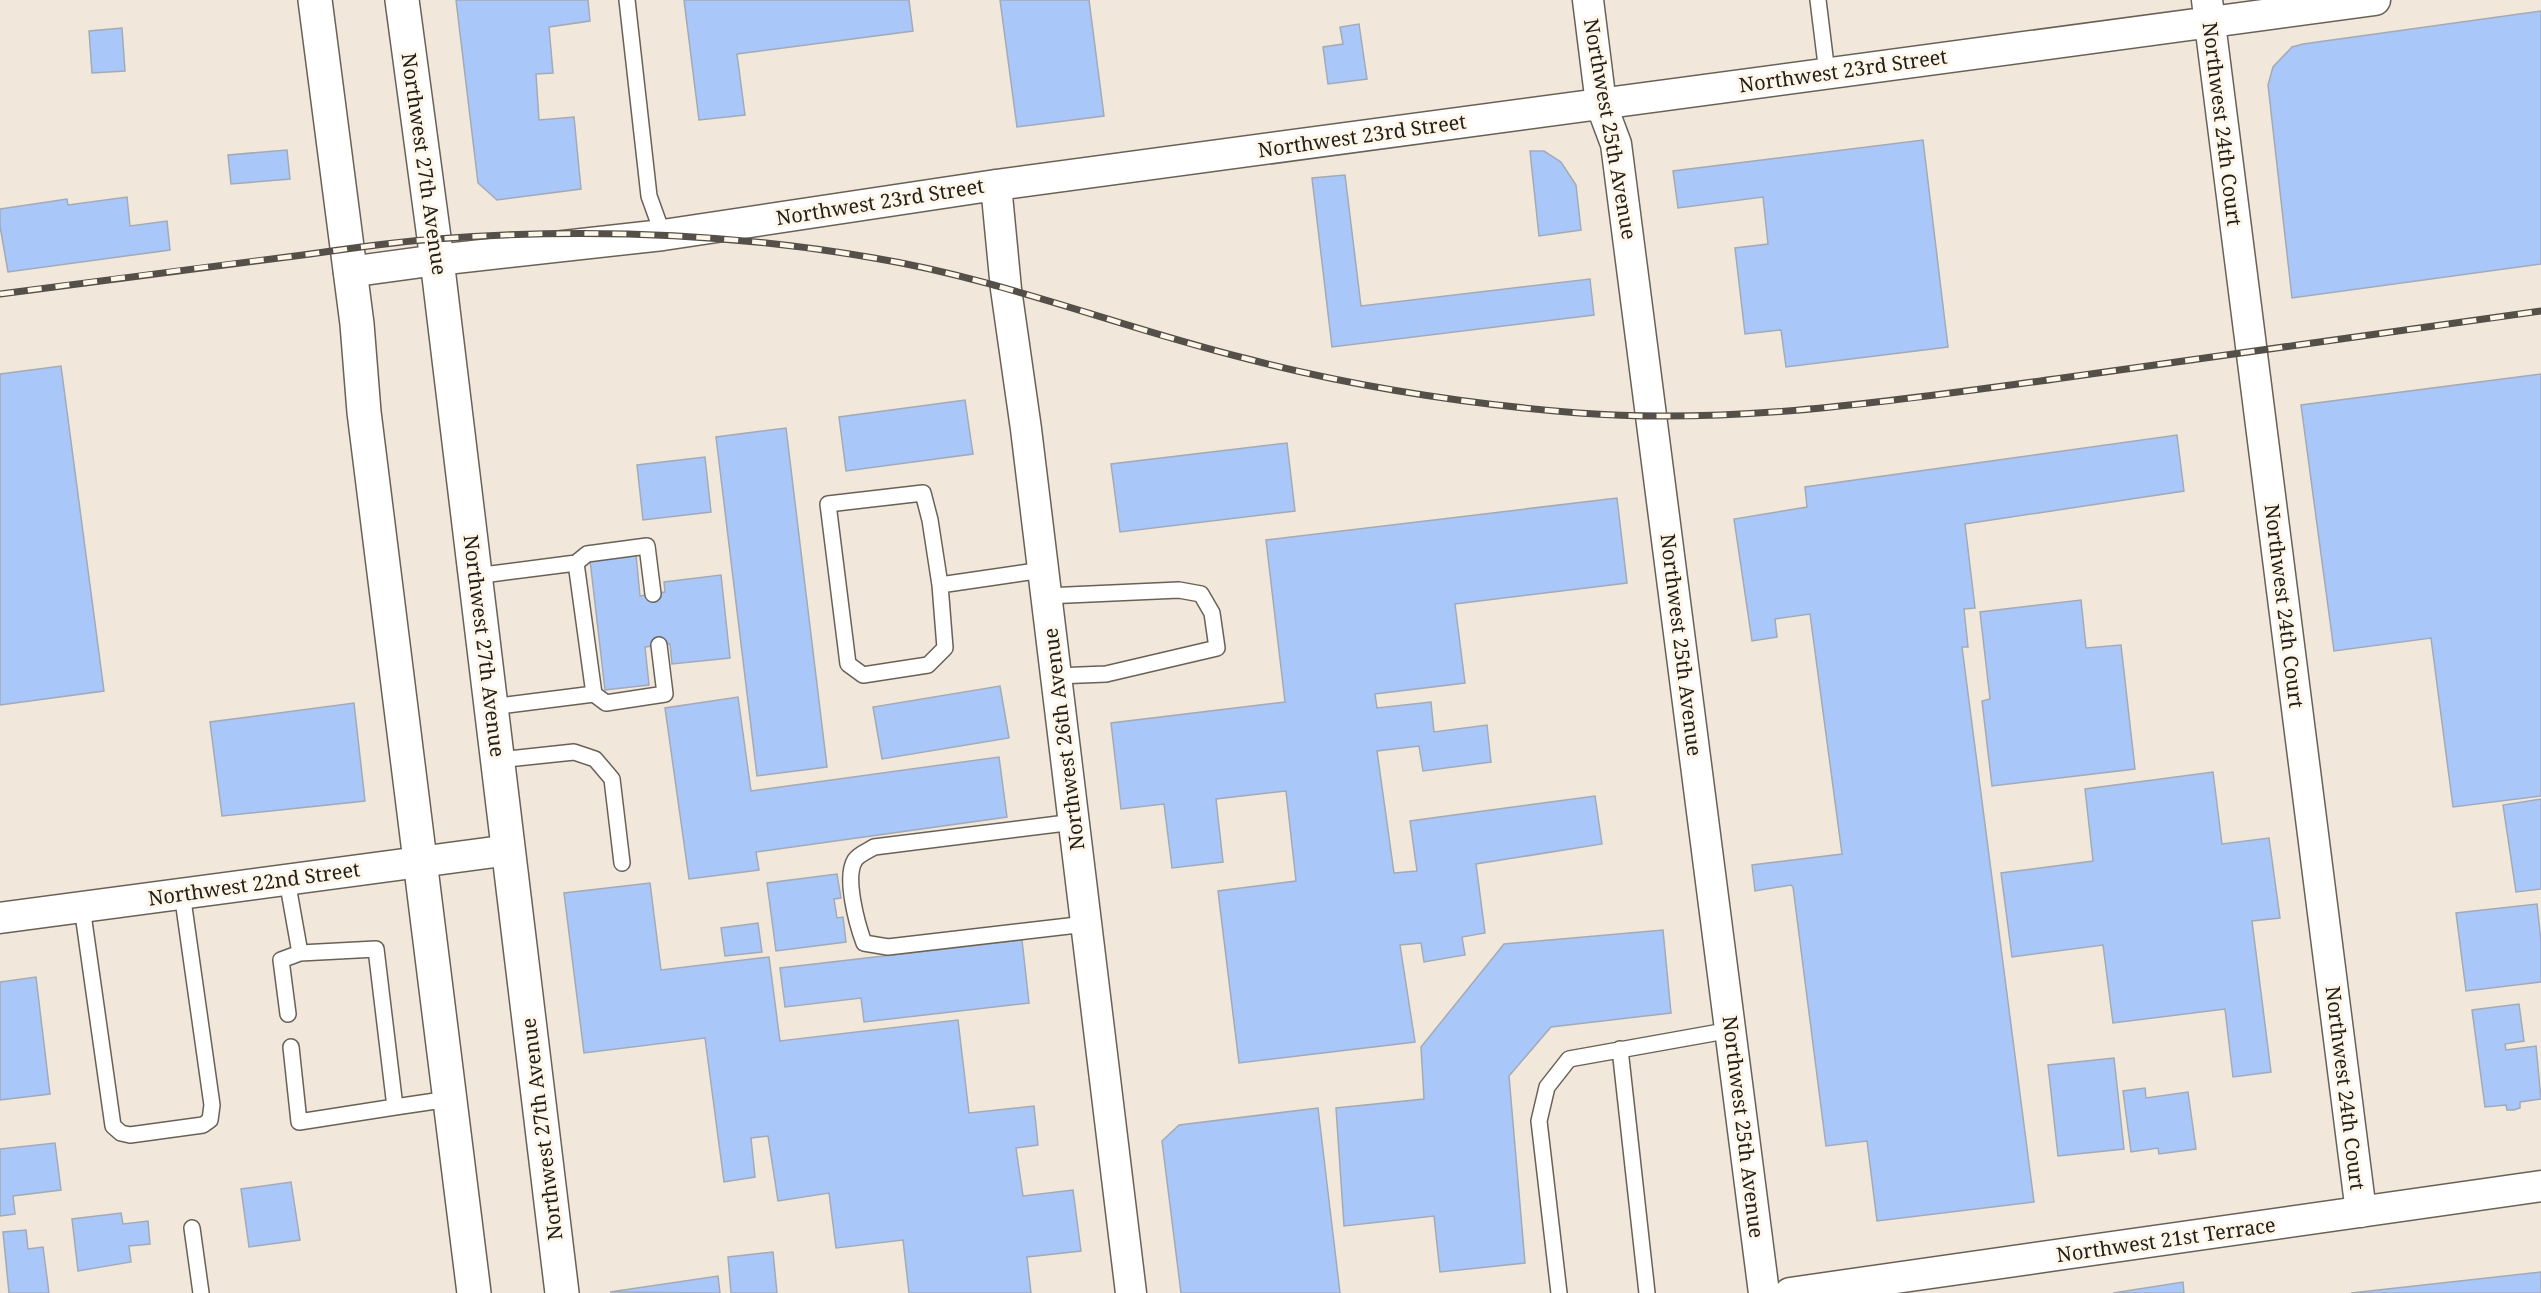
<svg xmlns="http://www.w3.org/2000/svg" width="2541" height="1293" viewBox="0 0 2541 1293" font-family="'Noto Serif',serif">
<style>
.building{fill:#a9c7f8;stroke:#a3aab7;stroke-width:1.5}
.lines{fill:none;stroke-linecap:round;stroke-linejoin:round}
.service-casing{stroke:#696156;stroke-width:18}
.minor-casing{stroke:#696156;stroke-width:33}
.trunk-casing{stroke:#696156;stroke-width:36}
.service{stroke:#fff;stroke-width:15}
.minor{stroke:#fff;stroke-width:30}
.trunk{stroke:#fff;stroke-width:33}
.rail-casing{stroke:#545049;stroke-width:7}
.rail{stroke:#fef6e8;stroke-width:4.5;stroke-dasharray:14;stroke-linecap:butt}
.labels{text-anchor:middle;stroke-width:6;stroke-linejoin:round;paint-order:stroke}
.street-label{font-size:20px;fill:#23201b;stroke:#fef6e8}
</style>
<rect width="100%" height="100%" fill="#f1e8db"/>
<path class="building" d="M456,0H588L590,21L549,27L553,73L536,74L539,120L574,117L581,189L497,200L478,183Z
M684,0H909L913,31L737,54L745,115L699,120Z
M1000,0H1089L1104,116L1017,127Z
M2541,11V264L2292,298L2268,85L2273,67L2292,47L2303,44Z
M1359,24L1367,79L1328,84L1323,47L1343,44L1340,27Z
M122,28L125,71L92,73L89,31Z
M1923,140L1948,347L1786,367L1781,330L1745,334L1735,248L1768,244L1763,197L1678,208L1673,171Z
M287,150L290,179L231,184L228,155Z
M1530,151H1544L1561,162L1576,185L1581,230L1539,236Z
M1345,175L1361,306L1590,279L1594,315L1332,347L1312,178Z
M127,197L130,226L167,221L170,250L8,272L0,226V209L67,199L68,205Z
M61,366L104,691L0,705V374Z
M2541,374V796L2453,807L2431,638L2334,651L2301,405Z
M965,400L973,454L846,471L839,417Z
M786,428L827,767L757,776L716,437Z
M2177,435L2184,491L1965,524L1975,608L1964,609L1968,647H1962L2034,1202L1877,1221L1867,1141L1826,1146L1793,887L1791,885L1755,891L1752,865L1842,854L1810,614L1775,619L1777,637L1752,641L1734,519L1807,507L1805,487Z
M1287,443L1295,511L1120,532L1111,464Z
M705,457L711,512L643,520L637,465Z
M1617,498L1627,583L1455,604L1465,683L1375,694L1377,708L1431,702L1434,732L1487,725L1491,762L1423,771L1419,746L1377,751L1394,873L1417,871L1410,821L1595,796L1602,844L1476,864L1485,933L1462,937L1465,955L1424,962L1421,943L1400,945L1415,1042L1239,1063L1218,891L1296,881L1286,791L1216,799L1223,862L1172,868L1164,804L1121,809L1111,723L1285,702L1266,540Z
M636,555L640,596L665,592L664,582L721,575L730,658L672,664L670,644L645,647L649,685L605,690L590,560Z
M2081,600L2086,648L2121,645L2135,769L1992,786L1982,701L1990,699L1980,612Z
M1000,686L1009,738L882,759L873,707Z
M738,697L751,791L999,757L1007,817L756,852L759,870L689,879L665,708Z
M354,703L365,801L222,816L210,722Z
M2213,772L2222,844L2269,838L2280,918L2252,921L2271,1072L2233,1077L2225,1009L2113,1023L2103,945L2012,957L2001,873L2093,861L2085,789Z
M2541,799V889L2516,892L2503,805Z
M837,874L841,898L834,899L837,918L843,917L846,942L776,951L767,883Z
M650,883L661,970L769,957L780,1041L958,1020L969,1113L1034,1106L1038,1145L1016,1148L1023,1196L1073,1190L1081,1251L1027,1257L1031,1293H909L903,1240L836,1248L829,1193L778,1201L768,1136L751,1138L755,1177L724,1182L705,1038L584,1053L564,893Z
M2537,904L2541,941V982L2466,991L2456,913Z
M758,923L762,952L725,956L721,928Z
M1663,930L1671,1013L1551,1027L1509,1076L1525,1263L1440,1272L1434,1216L1344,1226L1336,1108L1424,1099L1421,1047L1504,944Z
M1022,940L1029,1003L864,1022L861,998L785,1007L780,968Z
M36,977L50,1094L0,1100V982Z
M2519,1004L2524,1041L2505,1044L2506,1050L2536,1046L2541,1099L2520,1102V1108L2514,1110H2507L2506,1105L2485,1107L2472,1010Z
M2114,1058L2124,1149L2058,1156L2048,1065Z
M2145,1088L2146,1098L2188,1092L2196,1149L2159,1154L2158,1148L2131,1152L2123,1091Z
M1318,1108L1340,1293H1181L1162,1141L1179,1125Z
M55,1143L61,1190L13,1196L15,1214L0,1216V1149Z
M291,1182L300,1240L249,1247L241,1189Z
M121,1213L123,1224L148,1221L150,1244L129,1246L131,1262L78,1271L72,1219Z
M26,1230L28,1249L43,1247L49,1293H9L3,1232Z
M773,1252L777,1293H731L728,1257Z
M2541,1272V1293H2351Z
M718,1276L720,1293L610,1292Z
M2183,1282L2184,1293H2113Z"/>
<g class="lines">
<defs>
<path id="service" d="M627,0L649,196L663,235
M1818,0L1827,73
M576,563L587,554L647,546L653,594
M475,576L576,563L594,694L491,707
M940,585L930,520L923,493L828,504L848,664L863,675L928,665L945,648L940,585L1043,570
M1046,596L1179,590L1201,594L1212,613L1217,648L1106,674L1056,676
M594,694L606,703L665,694L659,645
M498,760L574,752L595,759L612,779L622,863
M1074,822L874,847C868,851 859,854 855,860C844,877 857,924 864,943L888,947L1086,924
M287,880L300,953L376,949L395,1107L449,1099
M82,907L113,1126L121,1133L130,1135L203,1125L210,1120L212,1105L182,893
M288,1014L281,960L300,953
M291,1047L299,1122L395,1107
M1620,1049L1647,1293
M192,1228L201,1293
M1559,1293L1539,1121L1547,1087L1569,1059L1731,1030"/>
<path id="minor" d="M1588,0L1601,104L1616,144L1764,1293
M2207,0L2361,1212
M996,185L1006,289L1026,429L1131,1293
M349,272L437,260L663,235L996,185L2375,0
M0,918L509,850
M1790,1293L2541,1186"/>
<path id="trunk" d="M315,0L357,324L364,412L474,1293
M402,0L437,260L562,1293"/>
</defs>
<use href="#service" class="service-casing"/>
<use href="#minor" class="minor-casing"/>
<use href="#trunk" class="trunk-casing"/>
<use href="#service" class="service"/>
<use href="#minor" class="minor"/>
<use href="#trunk" class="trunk"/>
<defs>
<path id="rail" d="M0,294C98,281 196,268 295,256C342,250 389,242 436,239C581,228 730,233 874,258C1001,279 1122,328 1248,359C1356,387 1467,404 1579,413C1737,425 1898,400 2055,379C2217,356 2379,334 2541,311"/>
</defs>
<use href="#rail" class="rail-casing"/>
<use href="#rail" class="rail"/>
</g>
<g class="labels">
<g class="street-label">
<text transform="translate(1843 71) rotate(-8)" y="7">Northwest 23rd Street</text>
<text transform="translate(2222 124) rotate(83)" y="7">Northwest 24th Court</text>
<text transform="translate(1610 129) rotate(80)" y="7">Northwest 25th Avenue</text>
<text transform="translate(1362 136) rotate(-8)" y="7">Northwest 23rd Street</text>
<text transform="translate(424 164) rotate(82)" y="7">Northwest 27th Avenue</text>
<text transform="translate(880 202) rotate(-9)" y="7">Northwest 23rd Street</text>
<text transform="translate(2284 606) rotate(83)" y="7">Northwest 24th Court</text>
<text transform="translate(1681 645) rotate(83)" y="7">Northwest 25th Avenue</text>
<text transform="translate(484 646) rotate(83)" y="7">Northwest 27th Avenue</text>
<text transform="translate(1064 739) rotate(-97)" y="7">Northwest 26th Avenue</text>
<text transform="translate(254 884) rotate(-8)" y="7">Northwest 22nd Street</text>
<text transform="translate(2345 1088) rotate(83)" y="7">Northwest 24th Court</text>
<text transform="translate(1743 1127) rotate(83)" y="7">Northwest 25th Avenue</text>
<text transform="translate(542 1129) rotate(-97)" y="7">Northwest 27th Avenue</text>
<text transform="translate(2166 1240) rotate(-8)" y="7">Northwest 21st Terrace</text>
</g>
</g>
</svg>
